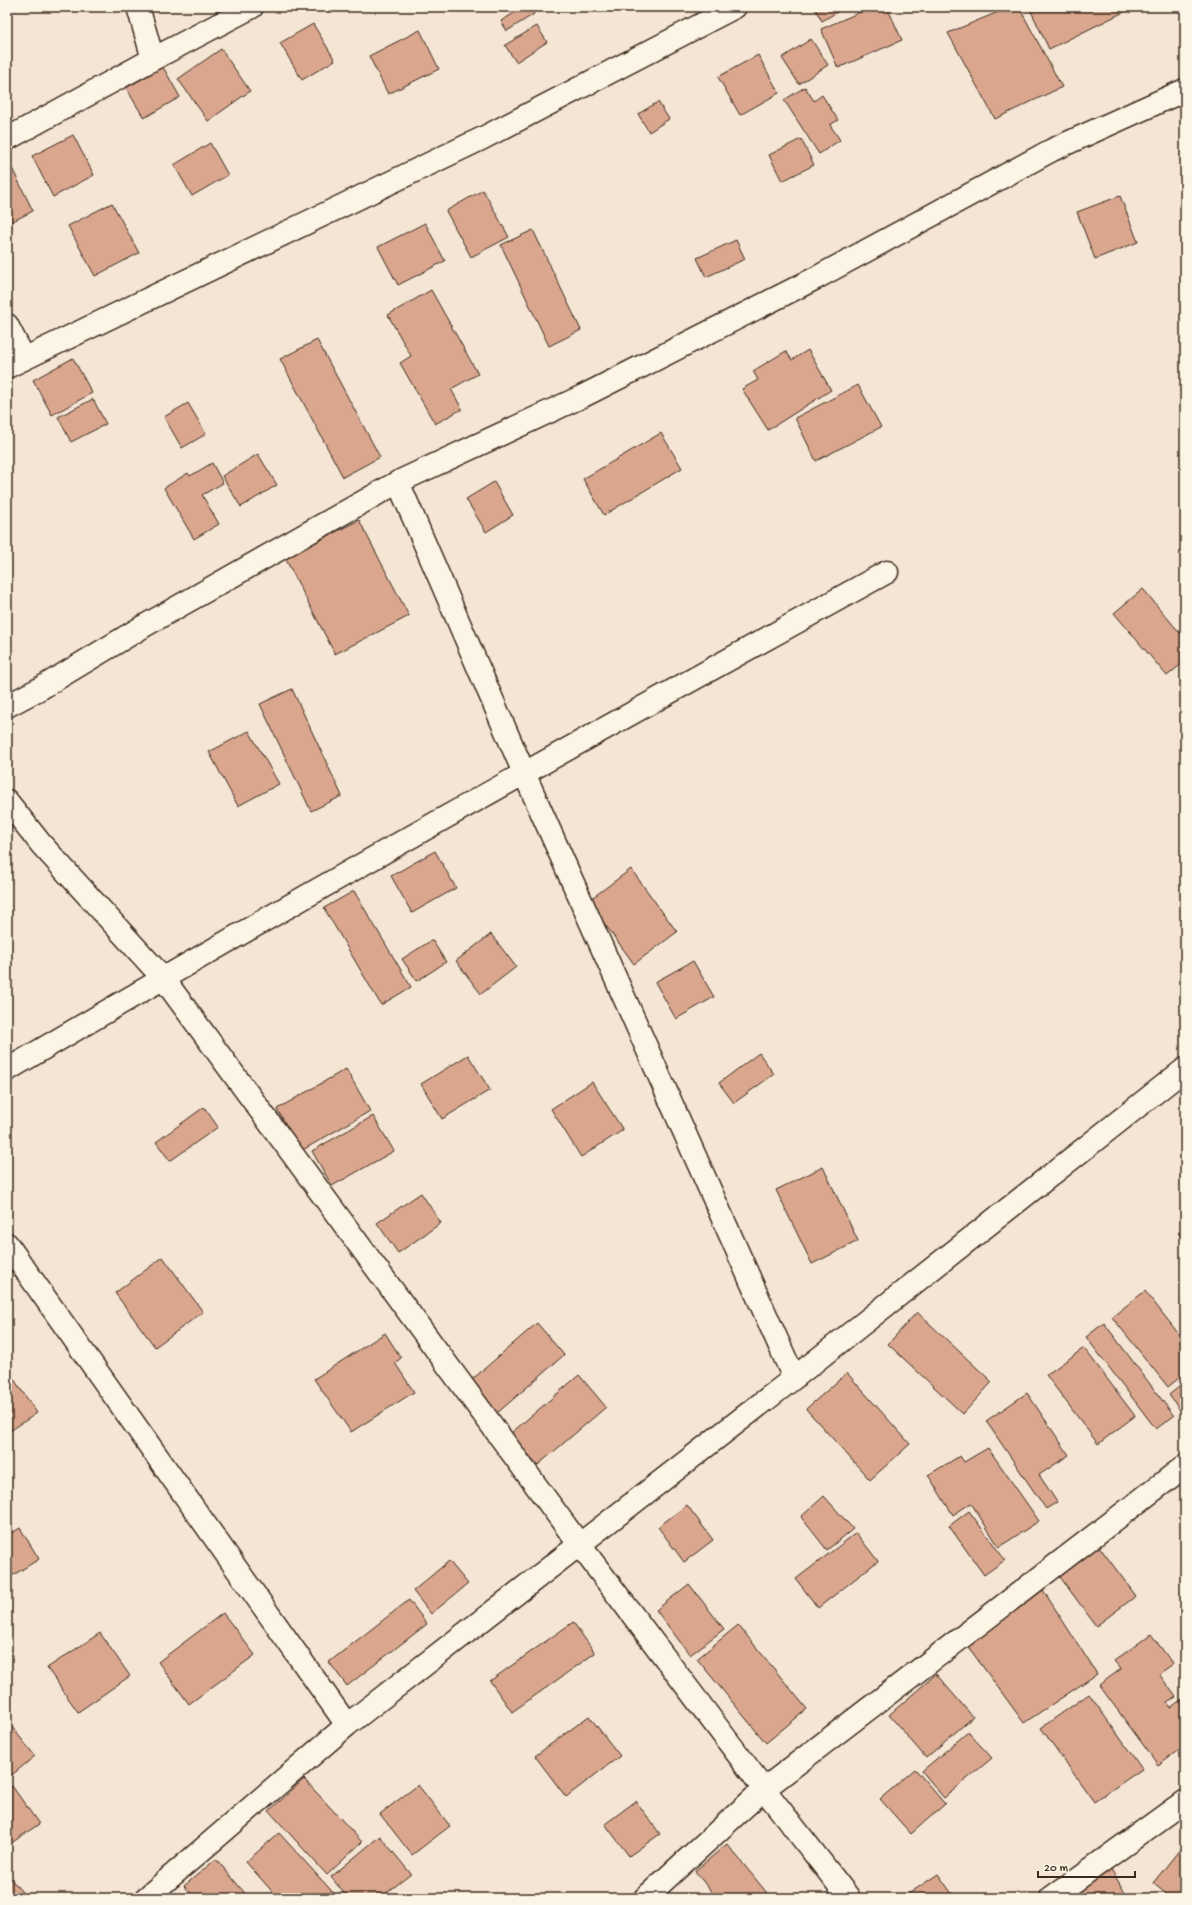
<svg xmlns="http://www.w3.org/2000/svg" width="1192" height="1905" viewBox="0 0 1192 1905" font-family="'Gochi Hand',sans-serif">
<style>
.building{fill:#daa78e;stroke:#3b2a1e}
.lines{fill:none;stroke-linecap:round;stroke-linejoin:round}
.minor-casing{stroke:#3b2a1e;stroke-width:25}
.minor{stroke:#fcf5e5;stroke-width:22}
</style>
<rect width="100%" height="100%" fill="#f5e5d4"/>
<filter id="ink" filterUnits="userSpaceOnUse"><feTurbulence type="fractalNoise" baseFrequency=".025" numOctaves="2"/><feDisplacementMap in="SourceGraphic" scale="8" xChannelSelector="R" yChannelSelector="G"/><feConvolveMatrix kernelMatrix="1 2 1 2 8 2 1 2 1" color-interpolation-filters="sRGB"/></filter>
<g filter="url(#ink)">
<path class="building" d="M524,7H530L534,14L507,31L501,21Z
M814,7H837L839,11L822,21Z
M872,7H887L902,40L838,68L821,29Z
M1010,7H1019L1062,87L995,119L948,33Z
M1029,7H1134L1049,49Z
M313,24L335,60L302,80L280,43Z
M537,26L547,42L516,62L505,45Z
M420,30L439,69L388,94L369,56Z
M811,39L828,65L799,84L782,58Z
M221,49L250,91L208,121L178,79Z
M758,55L779,93L740,115L718,77Z
M163,67L180,97L144,118L126,88Z
M805,87L814,101L822,95L838,120L830,125L840,140L819,154L784,100Z
M658,102L669,119L649,132L638,114Z
M73,135L94,175L53,197L32,156Z
M801,139L814,165L782,181L769,155Z
M210,143L228,175L192,196L174,165Z
M7,158L33,211L7,224Z
M483,190L509,237L471,257L446,211Z
M1120,196L1138,242L1095,259L1077,212Z
M112,203L139,253L95,276L68,226Z
M425,223L445,261L398,285L378,247Z
M533,230L581,330L549,346L501,245Z
M736,240L745,259L706,277L697,258Z
M431,290L478,374L451,389L462,409L435,424L400,363L411,356L388,315Z
M317,340L380,457L343,477L280,359Z
M808,350L831,390L768,430L742,389L758,380L753,371L786,351L792,360Z
M73,358L92,393L52,415L33,380Z
M858,385L881,427L816,461L795,418Z
M93,399L106,424L71,442L58,417Z
M188,403L206,434L182,448L164,417Z
M661,433L682,468L604,515L583,479Z
M258,454L277,485L241,507L222,476Z
M212,463L223,483L202,495L219,524L194,539L164,488L188,473L190,476Z
M494,482L513,515L486,532L466,499Z
M359,520L409,616L335,654L285,558Z
M1143,589L1185,639V661L1167,676L1114,613Z
M292,689L342,796L311,811L260,704Z
M249,731L279,784L238,806L209,752Z
M435,851L456,888L412,913L391,876Z
M631,869L677,932L634,964L588,901Z
M354,891L411,987L381,1005L324,908Z
M491,934L516,967L481,994L456,961Z
M432,940L446,962L417,981L402,959Z
M693,961L714,997L676,1019L655,982Z
M759,1053L774,1074L734,1103L719,1083Z
M468,1055L490,1090L442,1119L421,1084Z
M346,1069L370,1111L301,1151L277,1109Z
M592,1082L623,1130L581,1157L551,1109Z
M204,1107L218,1127L170,1161L156,1142Z
M373,1116L394,1151L332,1186L312,1151Z
M823,1167L858,1241L812,1264L776,1190Z
M421,1193L441,1223L398,1253L377,1223Z
M1185,1228V1242L1178,1233Z
M163,1257L203,1312L155,1347L115,1293Z
M1145,1291L1185,1342V1373L1168,1387L1112,1317Z
M917,1312L992,1382L963,1414L888,1344Z
M537,1323L564,1355L495,1415L468,1383Z
M1104,1323L1174,1416L1156,1429L1086,1337Z
M385,1333L401,1358L395,1363L414,1392L351,1432L314,1379Z
M1084,1348L1135,1416L1098,1444L1046,1375Z
M7,1369L37,1413L7,1433Z
M847,1373L910,1444L870,1480L806,1409Z
M579,1375L606,1407L538,1465L510,1434Z
M1185,1382V1407L1180,1410L1169,1395Z
M1027,1393L1069,1455L1039,1475L1057,1502L1046,1509L986,1421Z
M988,1448L1039,1521L999,1547L971,1503L953,1515L928,1475L960,1456L964,1462Z
M824,1496L853,1529L827,1550L801,1517Z
M687,1505L713,1540L684,1562L658,1527Z
M969,1511L1005,1560L984,1575L949,1526Z
M20,1528L39,1559L7,1579V1536Z
M856,1533L878,1561L818,1608L796,1579Z
M1095,1541L1136,1596L1096,1626L1055,1570Z
M449,1561L468,1584L431,1614L413,1591Z
M689,1584L724,1629L690,1655L656,1610Z
M1043,1590L1097,1674L1024,1723L964,1641Z
M409,1600L427,1624L347,1686L329,1662Z
M223,1613L255,1655L189,1704L158,1662Z
M573,1622L595,1653L512,1712L490,1681Z
M738,1625L807,1709L766,1743L697,1659Z
M100,1633L130,1676L78,1712L47,1668Z
M1151,1634L1173,1664L1159,1674L1176,1697L1167,1703L1170,1708L1182,1699L1185,1704V1745L1158,1765L1099,1685L1121,1669L1114,1661Z
M936,1674L973,1717L926,1758L889,1715Z
M1089,1694L1142,1769L1094,1802L1041,1728Z
M589,1716L620,1756L566,1797L535,1756Z
M7,1721L35,1756L7,1779Z
M968,1732L992,1758L944,1798L922,1771Z
M915,1769L945,1804L911,1834L880,1799Z
M304,1779L362,1842L327,1875L269,1811Z
M418,1785L450,1826L412,1855L380,1814Z
M12,1786L39,1824L7,1846V1790Z
M636,1801L660,1834L629,1856L605,1824Z
M279,1833L338,1898H278L246,1862Z
M380,1836L411,1874L380,1898H348L331,1877Z
M1185,1843V1898H1171L1153,1883Z
M727,1844L771,1898H716L695,1871Z
M216,1859L249,1898H195L184,1886Z
M1111,1869L1128,1898H1078L1074,1891Z
M938,1874L955,1898H904V1897Z
M10,1878L27,1898H7V1881Z"/>
<g class="lines">
<defs>
<path id="minor" d="M138,7L153,59
M7,139L153,59L252,7
M7,325L24,358
M7,367L483,138L735,7
M398,482L524,773L794,1378
M7,706L41,688L144,626L398,482L583,396L816,278L1052,150L1185,90
M7,801L41,844L163,978L579,1544L764,1789L849,1898
M7,1070C297,898 592,735 887,572
M7,1244L347,1725
M146,1898L347,1725L794,1378L1185,1069
M645,1898L764,1789L1185,1466
M1051,1898L1185,1801"/>
</defs>
<use href="#minor" class="minor-casing"/>
<use href="#minor" class="minor"/>
</g>
</g>
<rect width="1192" height="1905" fill="none" stroke="#fcf5e5" stroke-width="24"/>
<rect x="12" y="12" width="1168" height="1881" fill="none" stroke="#3b2a1e" stroke-width="1.5" filter="url(#ink)"/>
<path d="M1038 1871v6h97v-6" fill="none" stroke="#3b2a1e" stroke-width="2"/>
<text x="1044" y="1871" font-size="12" fill="#3b2a1e" stroke="#fcf5e5" stroke-width="3" paint-order="stroke">20 m</text>
</svg>
